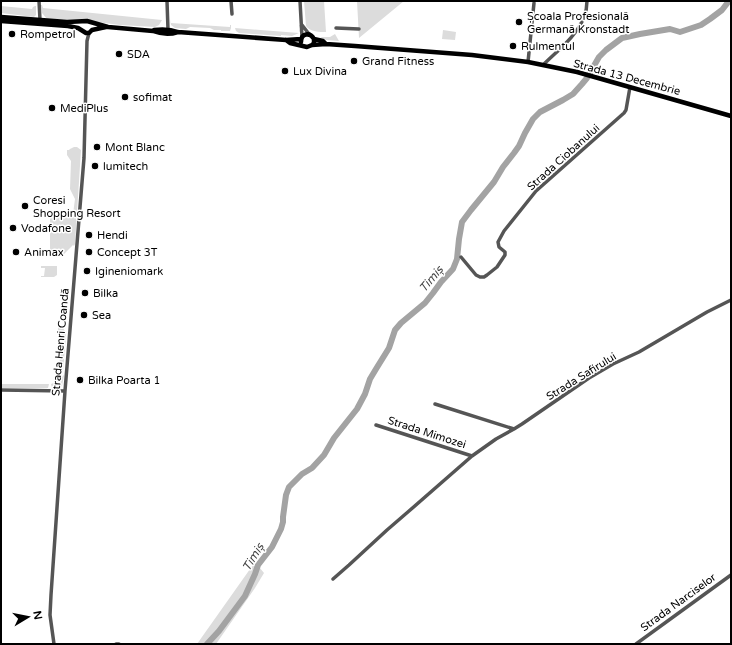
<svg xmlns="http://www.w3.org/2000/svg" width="732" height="645" viewBox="0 0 732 645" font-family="'Varela Round',sans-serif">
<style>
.green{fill:#dcdcdc}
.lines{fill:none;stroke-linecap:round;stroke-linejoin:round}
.river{stroke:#a3a3a3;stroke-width:6}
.minor{stroke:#555;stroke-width:3.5}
.major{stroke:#000;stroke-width:4.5}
.poi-dot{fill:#000;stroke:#fff;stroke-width:1.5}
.labels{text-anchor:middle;stroke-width:3;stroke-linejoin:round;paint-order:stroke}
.poi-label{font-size:11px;fill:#000;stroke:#fff;text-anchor:start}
.street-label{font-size:11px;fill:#000;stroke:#fff}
.water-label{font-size:12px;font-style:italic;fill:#444;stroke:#fff}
</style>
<rect width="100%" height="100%" fill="#fff"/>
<path class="green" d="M304,1H324L326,32C320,32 310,32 306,26Z
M357,1H404L359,38Z
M41,5H42L43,8L162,20L159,25L155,27L120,25L81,20L47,19L42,13Z
M1,6L32,9L33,7L35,6H36V15L34,17L1,13Z
M170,19L171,23L230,27V25H231V28L230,31H221V30H214L210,28L190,27L186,29L175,28L171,25Z
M299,25H300L299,34V33L292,36L281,35V36L239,33L236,31L235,28L299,33L300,31Z
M443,30L456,32L455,40L442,39Z
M335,34L339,41L326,40L320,37H330Z
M74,147H77L81,150L75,244L74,246L73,245L63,255L50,256V214H73L75,199L70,189L71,161L67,155V150H69L70,149Z
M41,266H57V275L54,277H41V276H44L45,268H41Z
M58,327C64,327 66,331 66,337L63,370L58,375L60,358H57V354L60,353L61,333H58Z
M64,375L62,386L57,388H52L51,384L56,382Z
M1,384H49L48,388H1Z
M255,562L264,573L255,588L216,644H197Z"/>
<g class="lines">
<path class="river" d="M207,644L219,631L245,596L255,574L258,565L272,547L281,529L283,522V517L286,495L289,487L302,474L312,468L324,455L334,438L357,409L365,394L370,379L376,369L389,348L395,330L401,323L425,303L433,293L441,282L453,269L457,259L459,239L462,222L471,210L494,182L503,167L514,153L519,146L525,133L533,119L540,112L563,100L573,94L582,84L587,78L599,57L606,50L622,38L640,34L670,29L680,32L701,25L710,19L722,10L729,1"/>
<path class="minor" d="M39,1L40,20
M167,1L168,30
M231,1L232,14
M300,1L302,37
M302,25L309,34
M336,28L359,29
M528,62L534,3
M543,65C557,51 577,36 584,17C586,12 587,6 587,1
M461,257L476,275L480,277H484L487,275L497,267L505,255V252L499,247L498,242L504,231L536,191L624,113L626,110L630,87
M1,390L65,391
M435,404L514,429L522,424L589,378L613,364L639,352L707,312L731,300
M376,425L472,456
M333,579L349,565L387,530L409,511L472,456L496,439L514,429
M54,644L50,615L51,595L65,391L84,158L87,41L89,33
M116,644H119
M636,644L731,575"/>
<path class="major" d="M1,17L67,22L87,21L108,27L153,31C161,34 169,35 178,32
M1,21L68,26L78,28L86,33H89L92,30L106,27
M154,30C162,29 170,29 178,32L286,40L301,39
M314,39L323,41L326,44
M286,40L290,43L307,47L312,45L326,44L355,46L472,55L528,62L577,72L731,116
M301,42C301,33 310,32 314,39V43L312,45"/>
</g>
<g class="poi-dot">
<circle cx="519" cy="22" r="4"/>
<circle cx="12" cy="34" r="4"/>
<circle cx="513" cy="46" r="4"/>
<circle cx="119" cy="54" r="4"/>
<circle cx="354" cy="61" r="4"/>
<circle cx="285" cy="71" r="4"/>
<circle cx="125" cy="97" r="4"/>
<circle cx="52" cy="108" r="4"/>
<circle cx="97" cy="147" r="4"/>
<circle cx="95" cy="166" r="4"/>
<circle cx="25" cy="206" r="4"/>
<circle cx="13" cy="228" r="4"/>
<circle cx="89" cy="235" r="4"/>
<circle cx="16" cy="252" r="4"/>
<circle cx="89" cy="252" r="4"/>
<circle cx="87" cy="271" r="4"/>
<circle cx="85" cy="293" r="4"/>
<circle cx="84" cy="315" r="4"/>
<circle cx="80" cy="380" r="4"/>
</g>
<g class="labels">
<g class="poi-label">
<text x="527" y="20">Școala Profesională<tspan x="527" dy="13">Germană Kronstadt</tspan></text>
<text x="20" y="38">Rompetrol</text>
<text x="521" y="50">Rulmentul</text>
<text x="127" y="58">SDA</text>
<text x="362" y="65">Grand Fitness</text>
<text x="293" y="75">Lux Divina</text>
<text x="133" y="101">sofimat</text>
<text x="60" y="112">MediPlus</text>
<text x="105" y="151">Mont Blanc</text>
<text x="103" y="170">lumitech</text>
<text x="33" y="204">Coresi<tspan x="33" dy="13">Shopping Resort</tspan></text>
<text x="21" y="232">Vodafone</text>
<text x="97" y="239">Hendi</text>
<text x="24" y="256">Animax</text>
<text x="97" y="256">Concept 3T</text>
<text x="95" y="275">Igineniomark</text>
<text x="93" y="297">Bilka</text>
<text x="92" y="319">Sea</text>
<text x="88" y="384">Bilka Poarta 1</text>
</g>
<g class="street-label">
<text transform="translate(627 77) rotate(15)" y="4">Strada 13 Decembrie</text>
<text transform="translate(563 157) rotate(-42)" y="4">Strada Ciobanului</text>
<text transform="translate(60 342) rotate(-85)" y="4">Strada Henri Coandă</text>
<text transform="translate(581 376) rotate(-32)" y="4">Strada Safirului</text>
<text transform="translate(427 432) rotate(18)" y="4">Strada Mimozei</text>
<text transform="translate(678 602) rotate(-36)" y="4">Strada Narciselor</text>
</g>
<g class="water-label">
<text transform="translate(431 279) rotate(-50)" y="4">Timiș</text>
<text transform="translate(253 557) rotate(-59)" y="4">Timiș</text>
</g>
</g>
<rect width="732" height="645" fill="none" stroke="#000000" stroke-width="4"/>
<g transform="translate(28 617) rotate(80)" stroke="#ffffff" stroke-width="3" paint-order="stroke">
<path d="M0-3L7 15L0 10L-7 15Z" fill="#000000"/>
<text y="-6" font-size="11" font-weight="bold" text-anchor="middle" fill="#000000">N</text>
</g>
</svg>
